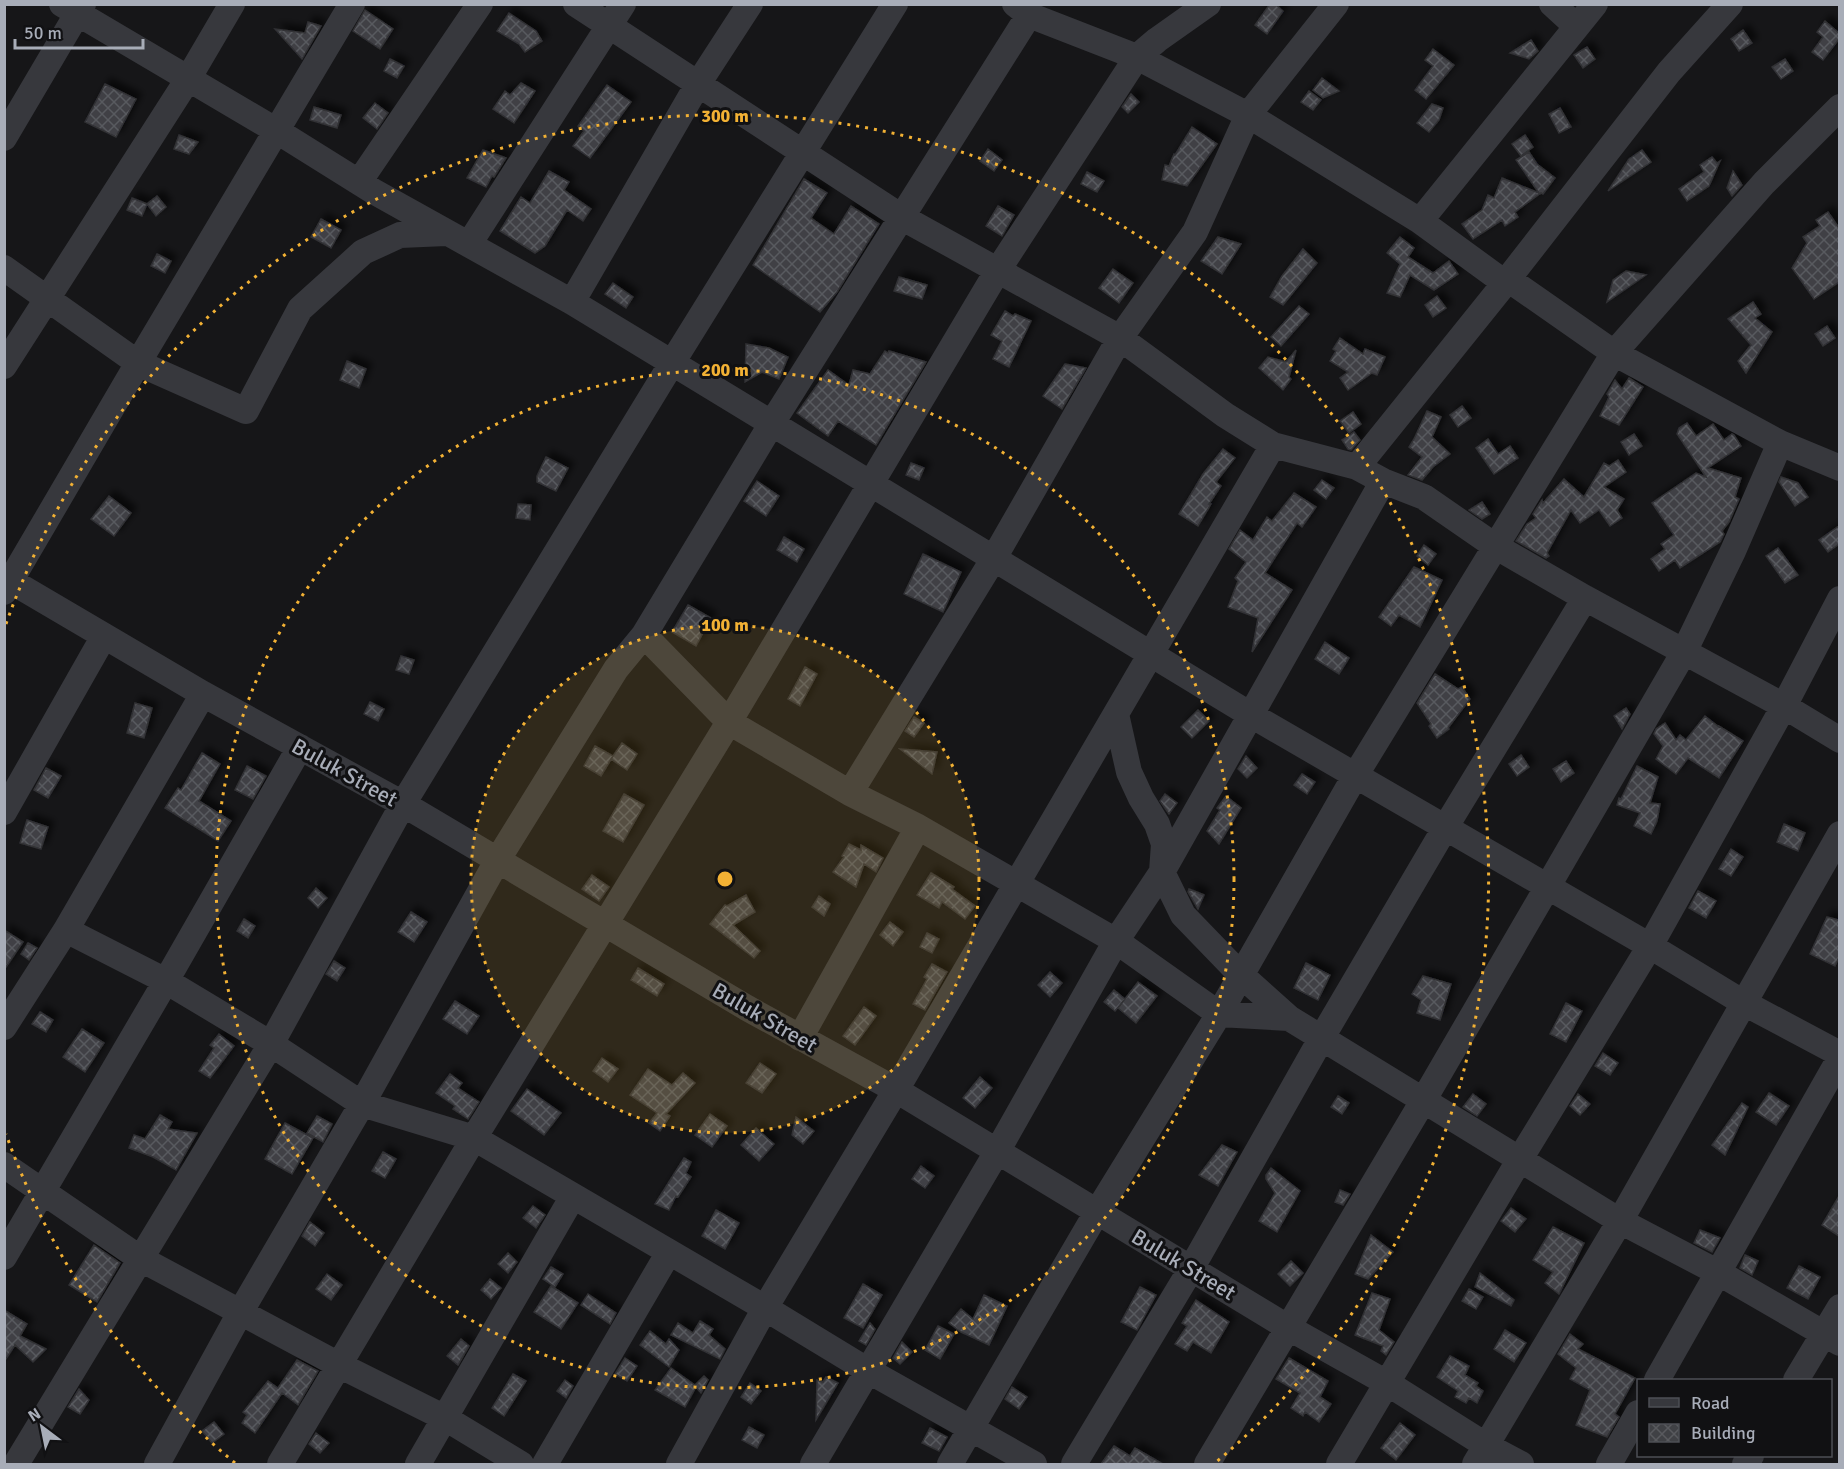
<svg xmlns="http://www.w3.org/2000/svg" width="1844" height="1469" viewBox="0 0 1844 1469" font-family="Signika,sans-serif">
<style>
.building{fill:url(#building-cross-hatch);stroke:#303034;stroke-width:1.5;filter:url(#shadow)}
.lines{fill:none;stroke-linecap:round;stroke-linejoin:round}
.minor{stroke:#37383d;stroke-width:26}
.ring{fill:none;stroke:#f2b134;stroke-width:3;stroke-dasharray:3 6}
.labels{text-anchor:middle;stroke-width:6;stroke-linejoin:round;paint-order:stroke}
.street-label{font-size:22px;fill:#a8adb8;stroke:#111113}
.centre{fill:#f2b134;stroke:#111113;stroke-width:3}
.ring-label{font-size:18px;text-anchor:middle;font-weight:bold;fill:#f2b134;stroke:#111113;stroke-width:6;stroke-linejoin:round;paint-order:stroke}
</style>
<defs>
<pattern id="building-cross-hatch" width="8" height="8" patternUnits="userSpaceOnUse" patternTransform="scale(1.5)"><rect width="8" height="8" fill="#404145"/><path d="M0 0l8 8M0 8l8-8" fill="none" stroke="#595a5e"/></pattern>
<filter id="shadow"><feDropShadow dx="5.5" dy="-5.5" stdDeviation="3" flood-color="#0009"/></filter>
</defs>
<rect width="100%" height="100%" fill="#161618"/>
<path class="building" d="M1270,4H1275L1283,11L1267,34L1255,25Z
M365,10L393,29L380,49L353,31Z
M509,13L536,31L542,41L525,52L519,44L497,31Z
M1825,21L1839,33V39L1823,60L1812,52L1823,37L1817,32Z
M308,22L321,26L302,59L275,29L305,33Z
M1743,30L1752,43L1739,51L1731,39Z
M1531,40L1538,51L1529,59L1510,53Z
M1587,47L1595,59L1583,68L1574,55Z
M1433,49L1454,65L1426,99L1415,90L1433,66L1425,60Z
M390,59L404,66L397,78L384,71Z
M1785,59L1793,71L1781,79L1772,67Z
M1322,78L1339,91L1323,98L1313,90Z
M521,83L535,91L514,123L493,109L505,91L510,95Z
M105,84L136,99L116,137L85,122Z
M607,85L631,102L590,158L573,146L584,131L578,126Z
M1309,91L1321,100L1313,110L1301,102Z
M1131,94L1139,102L1128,113L1122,107Z
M375,103L388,113L377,129L363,118Z
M1432,104L1443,108L1439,120L1429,132L1417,123Z
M314,107L341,115L337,128L310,120Z
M1560,108L1571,127L1559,133L1549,114Z
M1192,127L1217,144L1187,186L1162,180L1165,165L1169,166L1174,154L1175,155Z
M179,135L198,142L189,154L174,149Z
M1525,135L1533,147L1521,156L1512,144Z
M988,149L1002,160L994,171L980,161Z
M483,150L506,158L494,177L492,176L486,187L467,178Z
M1642,150L1651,162L1608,191L1629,159Z
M1529,152L1537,164L1555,178L1543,194L1541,193L1515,212L1518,217L1505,226L1502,220L1473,239L1462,224L1482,210L1488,195L1494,198L1502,178L1539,193L1516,160Z
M1712,157L1717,163L1720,161L1709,186L1687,201L1679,189L1704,172L1700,165Z
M549,171L569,182L564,190L591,209L583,221L567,210L545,246L535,253L500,231L521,197L530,203Z
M1733,171L1742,185L1732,196L1727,188Z
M1087,172L1104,181L1097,192L1081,184Z
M804,179L827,193L811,218L834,234L851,206L879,224L837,292L820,312L753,265Z
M157,196L166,207L156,216L147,204Z
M132,198L147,204L142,216L127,210Z
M998,206L1014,215L1002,236L986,226Z
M1828,212L1839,228V282L1814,299L1792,268L1807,243L1803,237L1820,226L1816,220Z
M321,219L341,230L331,248L311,237Z
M1218,237L1241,244L1222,274L1201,261Z
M1400,237L1414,248L1408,257L1433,273L1449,261L1458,274L1434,290L1410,275L1400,297L1387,293L1400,264L1387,253Z
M1303,249L1317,263L1283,305L1270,297L1282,276Z
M157,254L171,261L165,273L151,266Z
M1113,269L1133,283L1119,303L1099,288Z
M1626,271L1646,275L1607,302L1613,280Z
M899,277L927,285L922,299L894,291Z
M613,283L633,297L626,308L605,294Z
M1437,296L1446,308L1433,317L1425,305Z
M1753,302L1761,314L1755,318L1772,332L1746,373L1738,361L1751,345L1728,319Z
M1299,306L1309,314L1281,346L1271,337Z
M1005,311L1013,316L1015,314L1031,321L1009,367L993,359L1002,341L991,335Z
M1827,326L1835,338L1823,346L1815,334Z
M1340,338L1363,354L1365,349L1385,357L1377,375L1372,373L1348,390L1340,378L1348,372L1330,361L1336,351L1333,349Z
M746,344L769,348L788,357L779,379L762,372L745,382Z
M1296,350L1289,377L1291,379L1283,390L1259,368L1268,357L1286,362Z
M885,351L888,353L889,351L926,362L876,445L838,421L828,436L797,413L828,370L849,385L853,370L870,374Z
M347,361L366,369L359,388L340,380Z
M1065,364L1086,368L1062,409L1043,396Z
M1629,378L1643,387L1619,425L1600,416L1609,397L1607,394L1615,380L1622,389Z
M1462,406L1471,418L1458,427L1450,415Z
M1427,411L1441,417L1432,437L1450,454L1433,467L1422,480L1408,475L1422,457L1409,447L1414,439Z
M1353,412L1361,424L1349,433L1340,421Z
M1687,423L1696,436L1713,424L1724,440L1732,434L1734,435L1741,446L1708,468L1741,478L1735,497L1739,499L1729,522L1722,531L1724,534L1720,542L1680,568L1675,560L1659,571L1651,559L1665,549L1661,544L1674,535L1652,503L1696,473L1706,477L1677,434L1679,428Z
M1354,432L1360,440L1351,450L1348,449L1342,440Z
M1634,434L1642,446L1629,455L1621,442Z
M1488,439L1498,454L1510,446L1518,458L1494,474L1476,448Z
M1223,449L1235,458L1216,482L1221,486L1209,504H1211L1198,526L1179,514L1203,474Z
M546,457L568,468L556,491L537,482V476Z
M1618,460L1626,472L1604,487L1624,499L1617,510L1622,518L1610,526L1599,510L1580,523L1571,510L1547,553L1549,556L1546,558L1516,541L1527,524L1536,518L1533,514L1542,500L1543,503L1564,479L1584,497L1604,463L1609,466Z
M911,463L924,468L919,480L906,475Z
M1781,477L1798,483L1808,497L1795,506L1779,482Z
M1322,480L1334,488L1326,499L1314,490Z
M757,481L779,496L766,516L744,501Z
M1294,493L1316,507L1302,527L1297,523L1265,573L1292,590L1252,652L1258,618L1228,607L1238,581L1235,578L1246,562L1229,549L1240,530L1253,540L1267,517L1272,521Z
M109,496L131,513L114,536L91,519Z
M1482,502L1490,514L1482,519L1469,510Z
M518,504L531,505L530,520L516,518Z
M1839,526V544L1828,552L1819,540Z
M784,537L804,549L797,562L777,550Z
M1424,545L1436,554L1428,565L1417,556Z
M1778,548L1798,575L1785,583L1766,556Z
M923,554L961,572L943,612L904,594Z
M1414,567L1442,580L1420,627L1399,615L1391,626L1379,617Z
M688,605L711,618L696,646L672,632Z
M1325,642L1349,658L1339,674L1315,659Z
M401,656L414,660L409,674L396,670Z
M805,667L817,674L800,706L788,699Z
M1435,674L1458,689L1462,687L1470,699L1448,728L1449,729L1437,738L1429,726L1431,724L1417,703Z
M370,702L384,709L378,721L364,714Z
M135,703L152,708L144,738L127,733Z
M1626,708L1630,714L1622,729L1614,716Z
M1198,710L1209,721L1192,738L1181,727Z
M1705,716L1719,727V726L1743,741L1719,778L1688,758L1676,774L1656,759L1663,746L1654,734L1656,729L1665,723L1676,740L1680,735L1686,740Z
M914,717L924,723L914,737L905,731Z
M622,743L637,754L627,770L611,759Z
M595,746L613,756L601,776L584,766Z
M900,749L937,752L932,774Z
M202,753L220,764L199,801L231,821L218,841L165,808L178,788L181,790Z
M1521,755L1529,767L1517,776L1509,764Z
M1246,756L1257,768L1247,778L1238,769Z
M1566,761L1574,773L1561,782L1553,769Z
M247,766L266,776L253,799L235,790Z
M1637,766L1658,777L1650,803L1660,804L1657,821L1651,834L1634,826L1640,813L1617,805L1619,798L1621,799Z
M46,768L61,776L48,798L34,790Z
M1302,774L1315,782L1307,794L1294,785Z
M624,794L644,805L623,842L603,831Z
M1165,794L1177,803L1169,814L1160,801Z
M1226,796L1241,808L1219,844L1207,831L1220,810L1217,808Z
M27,820L48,827L41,849L20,843Z
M1784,824L1805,833L1798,851L1777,842Z
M849,844L861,850V845L883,858L876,872L864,864L856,887L833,872L844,857L842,856Z
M1731,849L1743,857L1731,876L1719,869Z
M931,873L954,887L952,889L975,906L965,919L942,902L939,908L917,895Z
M592,875L609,887L599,901L582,889Z
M316,888L327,898L318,908L308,898Z
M1189,889L1204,895L1198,909L1188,892Z
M1698,891L1716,901L1706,918L1689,908Z
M746,895L755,912L733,925L760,951L754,958L710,924L725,905L727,906Z
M819,896L830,904L824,916L812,907Z
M411,912L427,922L414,942L398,932Z
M1827,917L1839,920V957L1835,966L1810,954Z
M244,919L255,926L248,938L237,931Z
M890,922L903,932L893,946L880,935Z
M4,930L23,942L4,970Z
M927,933L939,939L932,953L920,947Z
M28,943L37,948L29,960L21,954Z
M334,961L345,968L337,981L326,974Z
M1306,963L1330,975L1318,1000L1294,988Z
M932,964L947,972L925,1010L913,1004L927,979L924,977Z
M638,968L664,984L657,996L631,980Z
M1050,972L1062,983L1050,997L1038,985Z
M1423,976L1451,984L1440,1020L1417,1013L1421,1000L1412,994Z
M1138,982L1157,996L1136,1023L1118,1008Z
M1114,990L1125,999L1115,1011L1104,1002Z
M455,1001L479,1016L467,1034L443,1019Z
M1566,1003L1582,1011L1566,1042L1550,1034Z
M864,1007L876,1016L855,1045L843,1036Z
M40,1012L53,1020L46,1032L32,1024Z
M82,1029L104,1043L85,1072L63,1057Z
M219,1034L234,1046L210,1078L199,1071L214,1048L210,1045Z
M1603,1053L1618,1063L1610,1075L1595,1066Z
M602,1058L618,1069L608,1082L593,1071Z
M760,1063L776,1074L762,1093L746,1083Z
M648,1069L672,1085L683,1073L695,1083L666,1114L670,1116L660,1131L649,1123L657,1113L630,1095Z
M450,1074L462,1083L458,1088L479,1102L468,1119L453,1109L455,1106L436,1093Z
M980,1077L992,1088L975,1108L963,1098Z
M527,1089L561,1113L544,1135L511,1111Z
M1769,1093L1789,1106L1776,1125L1756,1112Z
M1473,1094L1486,1104L1477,1116L1463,1107Z
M1578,1094L1590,1104L1580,1115L1570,1106Z
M1338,1096L1349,1103L1342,1114L1331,1107Z
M1742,1103L1748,1107L1725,1155L1712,1145Z
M710,1114L727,1126L712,1147L695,1135Z
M160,1115L172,1122L168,1129L197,1133L176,1170L153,1157L129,1148L134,1135L145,1139Z
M317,1116L332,1124L323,1142L307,1133Z
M796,1117L814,1131L803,1144L792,1135Z
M285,1123L313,1138L292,1174L265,1159Z
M756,1128L774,1144L759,1161L741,1145Z
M1222,1145L1237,1152L1218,1186L1199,1175Z
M383,1152L396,1159L385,1178L372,1171Z
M684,1158L691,1162L686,1173L691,1177L678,1197L676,1196L669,1210L655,1204Z
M921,1166L934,1176L925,1188L912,1179Z
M1271,1168L1300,1191L1277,1232L1259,1221L1275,1193L1266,1179V1175Z
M1340,1190L1350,1194L1343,1205L1335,1202Z
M1839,1196V1236L1822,1225Z
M533,1206L545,1215L536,1228L523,1218Z
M1511,1208L1526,1219L1515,1232L1501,1221Z
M716,1210L739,1223L725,1249L702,1236Z
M310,1222L324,1233L315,1246L302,1236Z
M1553,1227L1584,1243L1559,1294L1545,1283L1553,1272L1533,1260Z
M1700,1230L1720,1238L1712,1252L1694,1243Z
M1371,1235L1393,1252L1368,1279L1355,1274Z
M94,1245L120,1263L97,1302L69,1285Z
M508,1253L517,1262L508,1273L498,1264Z
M1745,1255L1758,1261L1752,1275L1740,1268Z
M1291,1261L1303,1273L1290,1286L1278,1274Z
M1799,1266L1820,1277L1808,1299L1787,1288Z
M551,1267L563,1274L555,1287L543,1279Z
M1480,1273L1514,1300L1511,1306L1475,1287Z
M327,1274L342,1285L331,1300L316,1289Z
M490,1279L501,1288L491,1299L481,1290Z
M863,1284L882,1295L863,1328L844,1318Z
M551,1286L578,1303L561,1329L534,1312Z
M1140,1287L1156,1295L1137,1330L1121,1322Z
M1469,1289L1483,1297L1476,1309L1462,1301Z
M1372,1293L1390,1299L1379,1330L1394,1342L1386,1355L1381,1351L1383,1346L1355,1335Z
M588,1294L616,1313L610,1324L581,1305Z
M984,1295L1007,1306L989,1345L961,1332L949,1323L961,1309L973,1319Z
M1196,1300L1229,1322L1211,1353L1193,1342L1187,1351L1175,1344L1187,1326L1182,1323Z
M4,1310L27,1324L20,1336L46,1349L33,1362L15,1345L4,1362Z
M700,1321L713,1329L709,1335L725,1349L720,1359L671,1335L678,1323L693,1333Z
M870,1323L875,1329L866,1345L859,1341Z
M938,1326L954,1334L940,1359L925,1350Z
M1505,1330L1526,1343L1514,1362L1494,1349Z
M650,1331L666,1344L669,1339L679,1350L669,1367L640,1345Z
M1570,1334L1583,1344L1578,1349L1635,1378L1615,1414L1619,1417L1607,1437L1576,1425L1590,1390L1570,1379L1576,1368L1558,1354Z
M461,1339L469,1346L458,1365L447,1356Z
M902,1342L912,1352L900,1364L893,1358Z
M1450,1356L1469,1366L1465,1375L1478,1383L1476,1386L1483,1391L1477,1403L1469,1398L1466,1403L1455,1397L1458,1391L1437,1377Z
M625,1358L637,1366L627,1381L615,1374Z
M1289,1358L1328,1381L1320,1397L1331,1404L1319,1422L1305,1412L1303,1416L1291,1408L1300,1393L1276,1379Z
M297,1360L318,1371L298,1405L282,1393L255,1433L242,1423L247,1415L243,1412L268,1381L278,1388Z
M671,1368L695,1385L704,1376L708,1380L701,1393L696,1387L685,1407L655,1390Z
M513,1374L526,1381L504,1416L492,1408Z
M826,1377L838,1383L816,1420L817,1380L823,1382Z
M565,1380L573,1386L566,1398L557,1391Z
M750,1383L761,1391L751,1404L741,1397Z
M1012,1387L1027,1397L1019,1409L1005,1399Z
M79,1389L89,1400L80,1414L68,1407Z
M214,1422L224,1434L212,1443L202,1431Z
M1400,1423L1415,1435L1396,1460L1381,1448Z
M749,1427L764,1435L757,1448L742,1440Z
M930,1428L947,1437L939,1451L922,1443Z
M316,1433L329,1443L320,1453L309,1444Z
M1114,1446L1130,1456L1135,1448L1163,1464H1101Z"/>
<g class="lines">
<path class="minor" d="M62,4L277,131L373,191L572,302L1251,715L1650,946L1744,1003L1840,1054
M576,4L903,218L1120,338L1225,415L1273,445L1357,467L1383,481L1424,497L1495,546L1585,598L1784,706L1840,740
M1015,4L1029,15L1137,57L1248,115L1420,221L1505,283L1508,279L1614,353L1780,443L1840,468
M1552,4L1576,26
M4,138L83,4
M359,182L480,4
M1420,221L1595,4
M469,244L623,4
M4,268L138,363L246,411L300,309L363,252L400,235L446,233
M1508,279L1669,72L1730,4
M572,302L698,84L750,4
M4,366L188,79L232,4
M1357,467L1505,283
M4,577L203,694L403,804L747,1008L896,1090L1289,1328L1387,1383L1487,1446L1521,1464
M4,592L138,363L352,4
M644,635L729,722L850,793L918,827L1116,941L1219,1014L1289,1018L1620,1221L1719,1273L1840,1343
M1116,714L1129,772L1141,798L1157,824L1164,844L1162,872L1183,915L1241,975L1289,1018
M850,793L994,558L1120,338L1195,232L1248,115L1336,4
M4,812L104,636
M66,930L166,981L271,1044L362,1104L474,1138L765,1308L867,1370L1034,1464
M4,1027L66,930L203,694
M800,1038L918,827
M4,1165L141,1259L339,1365L445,1418L521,1464
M4,1257L166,981L300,747
M1657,1380L1840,1058
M1796,1380L1840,1307
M16,1464L271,1044L403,804L672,363L895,4
M157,1464L241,1311L362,1104L497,861L616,669L644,635L772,423L1029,15
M280,1464L474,1138L729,722L998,270L1137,57L1157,40L1208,4
M418,1464L573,1196
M545,1464L669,1252
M679,1464L765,1308L896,1090L1273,445
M813,1464L998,1150L1116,941L1162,872L1383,481
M950,1464L1097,1212L1219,1014L1355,776L1614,353L1764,183L1840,107
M1074,1464L1191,1269L1321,1039L1445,828L1585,598
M1207,1464L1423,1101L1684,652L1733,551L1780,443
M1339,1464L1520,1159L1650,946L1784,706L1840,599
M1475,1464L1620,1221L1840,834
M1609,1464L1638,1413
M1745,1464L1751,1456"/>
</g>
<circle cx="725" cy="879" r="254" fill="#f2b134" fill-opacity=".12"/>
<g class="ring">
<circle cx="725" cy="879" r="254"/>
<circle cx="725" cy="879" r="509"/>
<path d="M235 1463A763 763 0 0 1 6 1134M6 624A763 763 0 1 1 1215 1463"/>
</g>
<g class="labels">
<g class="street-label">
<text transform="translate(345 772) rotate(29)" y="8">Buluk Street</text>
<text transform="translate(765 1017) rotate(30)" y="8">Buluk Street</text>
<text transform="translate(1184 1264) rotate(31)" y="8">Buluk Street</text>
</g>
</g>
<circle cx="725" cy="879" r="9" class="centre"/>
<g class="ring-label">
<text x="725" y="122">300 m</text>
<text x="725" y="376">200 m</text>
<text x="725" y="631">100 m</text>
</g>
<rect width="1844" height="1469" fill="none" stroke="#a8adb8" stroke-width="12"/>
<rect x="1637" y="1379" width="195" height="78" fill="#111113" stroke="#4d4f55" stroke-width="1.5"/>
<rect x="1649" y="1398" width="30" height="9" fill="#37383d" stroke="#4d4f55" stroke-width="1.5"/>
<text x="1691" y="1409" font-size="18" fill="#a8adb8">Road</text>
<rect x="1649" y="1424" width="30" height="18" fill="url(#building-cross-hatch)" stroke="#4d4f55" stroke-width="1.5"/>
<text x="1691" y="1439" font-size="18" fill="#a8adb8">Building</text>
<g transform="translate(42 1427) rotate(328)" stroke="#111113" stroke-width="4.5" paint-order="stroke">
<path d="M0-4.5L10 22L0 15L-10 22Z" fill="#a8adb8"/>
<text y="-9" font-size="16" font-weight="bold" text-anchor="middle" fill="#a8adb8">N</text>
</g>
<path d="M15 39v9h128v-9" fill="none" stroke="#a8adb8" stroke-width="3"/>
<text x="24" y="39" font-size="18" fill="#a8adb8" stroke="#111113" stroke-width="4.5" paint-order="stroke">50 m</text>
</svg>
